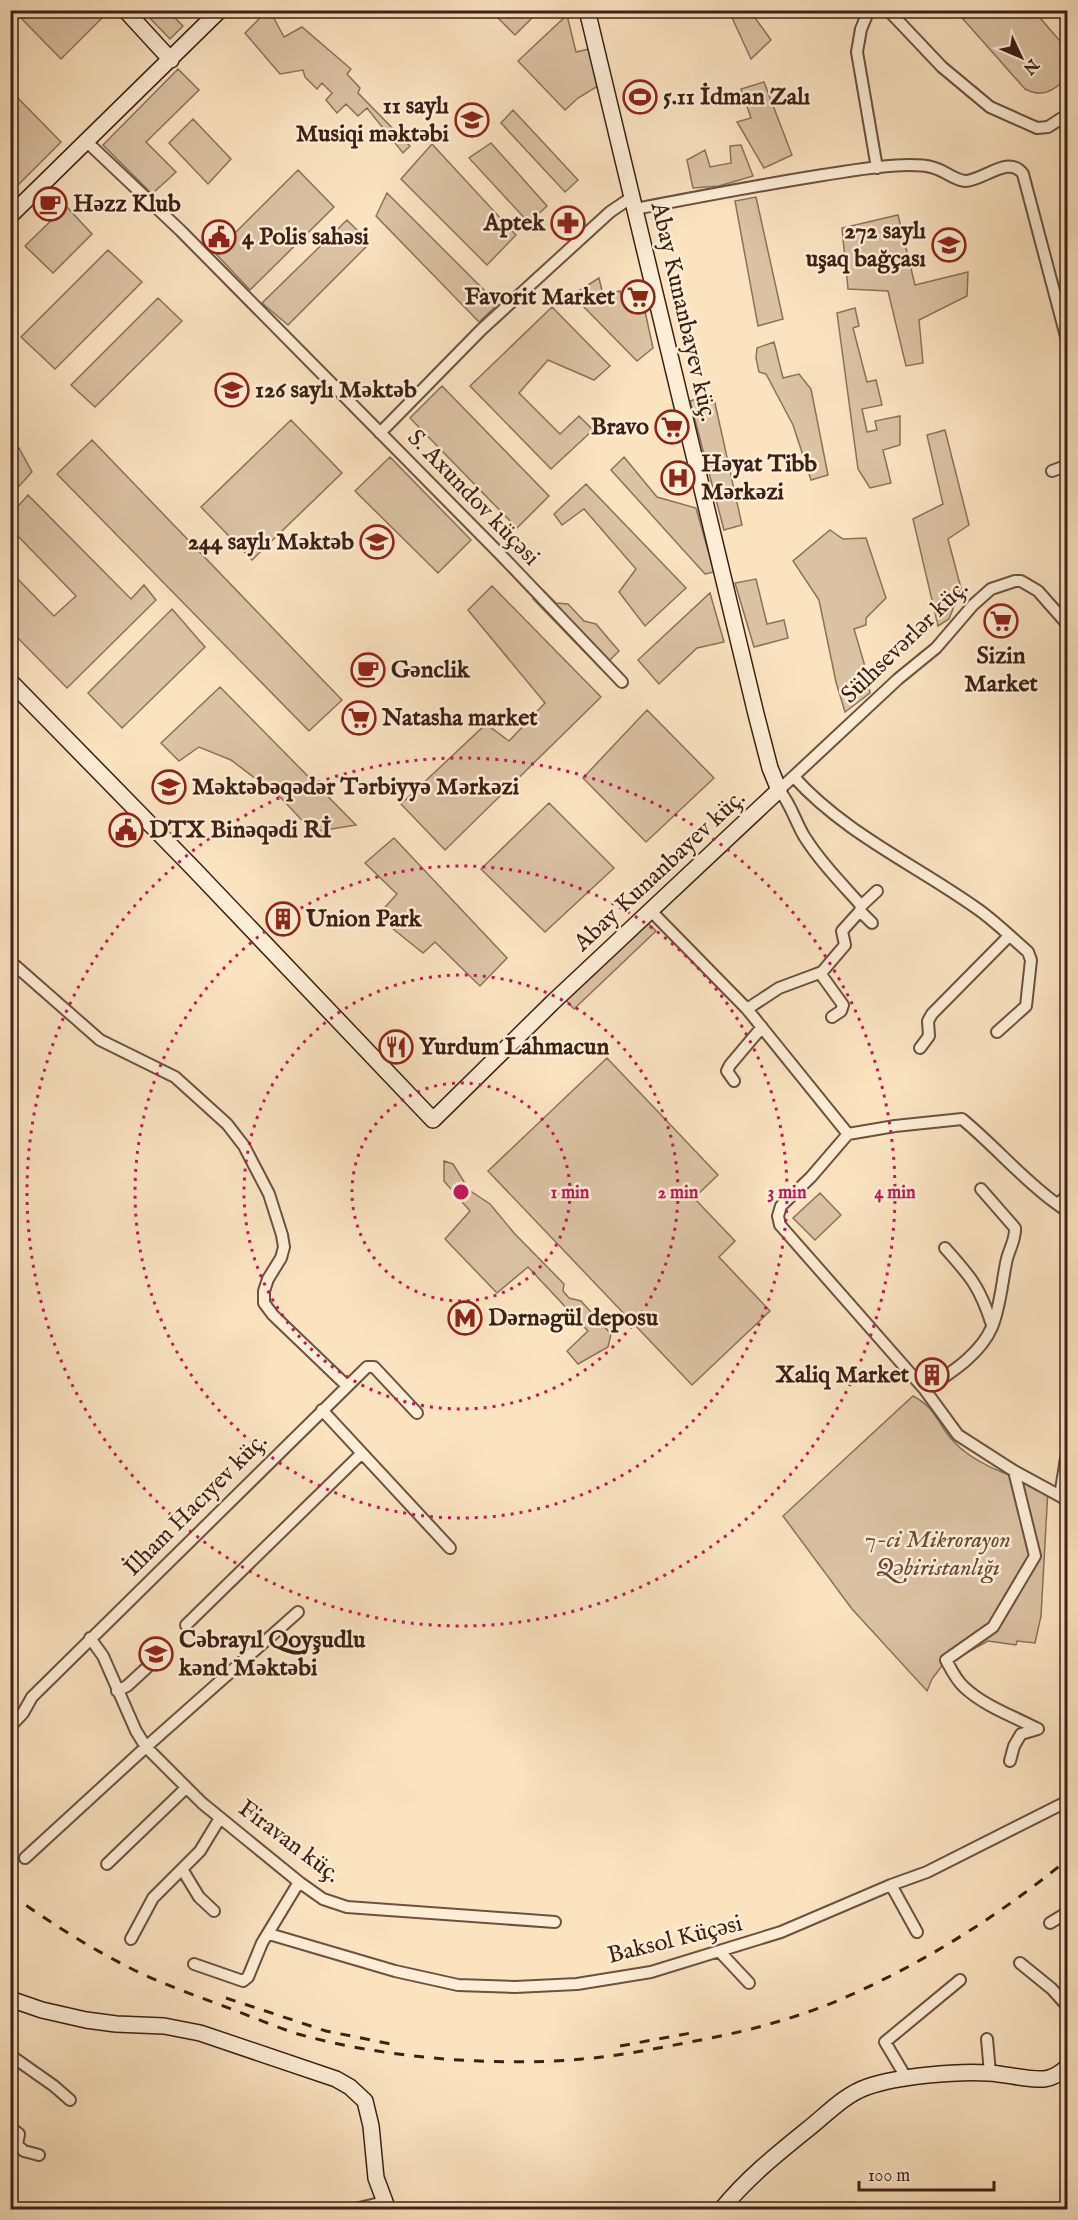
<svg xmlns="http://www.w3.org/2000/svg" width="1078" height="2220" font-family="'IM FELL English',serif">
<rect width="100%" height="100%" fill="#fbe3c0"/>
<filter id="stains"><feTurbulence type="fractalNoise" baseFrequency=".00333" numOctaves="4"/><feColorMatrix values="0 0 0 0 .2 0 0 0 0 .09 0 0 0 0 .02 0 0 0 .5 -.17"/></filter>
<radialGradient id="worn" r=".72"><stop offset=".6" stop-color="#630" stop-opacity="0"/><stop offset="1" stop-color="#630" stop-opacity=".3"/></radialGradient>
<path fill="#dbc2a3" stroke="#8c715c" stroke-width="1.5" d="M18,10H108L109,11L61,59L16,13Z
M268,10L270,11L284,37L302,27L351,69L347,74L360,88L358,93L410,146L403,153L367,108L358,116L346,104L337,113L326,100L332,93L322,83L317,89L305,77L303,70L280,74L245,33Z
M143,11H168L183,26L170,39Z
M491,11H539L515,35Z
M729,11H750L771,40L751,59Z
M956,11H1034L1067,49L1066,79C1053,91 1042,98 1025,89Z
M567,15L576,52L589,49L598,86L578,98L565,110L518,61Z
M178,69L199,90L146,142L176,172L152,194L103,145Z
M764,82L792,155L764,168L737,122L751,118L741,89Z
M11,91L61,142L11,192Z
M513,110L578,180L565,192L501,123Z
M193,119L231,159L208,184L169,143Z
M491,143L547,206L529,223L469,158Z
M432,144L516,235L487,265L401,179Z
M741,145L753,176L719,186L693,188L687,160L705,150L710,167L731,163L730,146Z
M298,170L334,207L250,290L215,253Z
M387,193L498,304L479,322L376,216Z
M756,197L783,319L758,326L735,201Z
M66,206L92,234L53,273L25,246Z
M898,215L915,285L968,272L967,296L919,320L923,363L906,366L888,291L848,289L842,228Z
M347,220L370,243L288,325L262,303Z
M108,250L142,282L55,369L21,337Z
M599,278L603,295L620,291L624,306L643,302L653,348L637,361L572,295Z
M158,298L182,321L95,407L71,385Z
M552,307L610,366L594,380L548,360L519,393L560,434L579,416L593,430L551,469L470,386Z
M855,308L859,326L853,328L867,382L876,380L882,405L862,409L867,432L877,430L875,421L900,416V445L883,450L891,483L870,488L858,469L837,313Z
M774,342L783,378L799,374L811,389L828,475L811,480L793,425L766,374L759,372L756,358L757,348Z
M442,386L549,496L517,528L410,418Z
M713,394L742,525L724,530L690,401Z
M291,420L342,473L252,560L201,507Z
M945,430L969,525L948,539L961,588L949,619L938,626L913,519L943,504L927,435Z
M92,440L342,700L309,731L57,474Z
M19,448L32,472L11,495V456Z
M390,457L471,540L438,573L355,491Z
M624,457L657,497L696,508L714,572L705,574L611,470Z
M586,484L686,588L645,626L619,592L636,569L584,509L562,525L554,514Z
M28,495L131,599L144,585L156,600L67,688L11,631V572L54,616L76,596L11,529V514Z
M830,530L843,539L866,538L886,598L866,618V625L854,629L864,663L870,693L845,712L836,682L819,600L793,561Z
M756,579L767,624L784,620L788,638L754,647L735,583Z
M492,586L601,697L445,850L401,804L486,724L509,741L545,703L468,610Z
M543,590L556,603L568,604L584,621L596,624L619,651L601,669L533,599Z
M710,593L724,642L697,648L659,684L638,660Z
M172,609L205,647L122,728L88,693Z
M220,687L356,825L313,832L281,798L231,760L199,747L179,761L161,743Z
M647,710L714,778L646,842L583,778Z
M549,803L614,868L545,932L481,869Z
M394,838L507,958L480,986L435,942L423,953L377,916L397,894L365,863Z
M644,919L656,931L574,1009L562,996Z
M607,1058L718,1175L694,1198L735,1241L719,1257L770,1311L692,1385L488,1171Z
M444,1161L453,1164L469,1190L490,1204L514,1233L564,1284L563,1291L569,1298L581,1301L611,1334L608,1347L578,1364L567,1351L588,1331L528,1267L497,1293L445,1239L470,1211L444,1181Z
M820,1193L841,1215L815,1240L793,1218Z
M913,1396C936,1408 937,1423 953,1441C977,1467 1016,1477 1048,1489L1041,1616L1035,1643L1017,1641L1016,1645L988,1641L941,1667L932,1679L927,1691L852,1609L783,1516Z"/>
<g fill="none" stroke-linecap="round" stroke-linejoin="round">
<defs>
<path id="street" d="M869,10L861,29L857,52L877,168
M888,10L942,67L990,107L1037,128L1048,127L1068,114
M87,142L181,231L501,555L622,682
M635,209C697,197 760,185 823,175C851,171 880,165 909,165C916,165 925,165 931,167C943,169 953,180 965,181C983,181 1009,154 1023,174L1068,344
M380,433L481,330L610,212L632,197
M1052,471L1068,465
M794,777C845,834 918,866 979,910C997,923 1012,938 1028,952L1031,960L1026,1006L997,1032
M861,906L877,891
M651,911L747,1009L848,1134L895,1126L962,1119C995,1146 1022,1179 1057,1204L1068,1196
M860,911L872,923
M10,961L100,1040L175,1077L227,1124L244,1146L269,1194L282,1235L284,1247L281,1258L268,1279L264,1291V1303L273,1315L347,1386
M820,973L843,1005L841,1011L832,1017
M747,1009L779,988L822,972L845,945L842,931L860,911L861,906L859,903C840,882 819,860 804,836C795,821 791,804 779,790L898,679L936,648L973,605L991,589L1015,581H1021L1038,591L1068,625
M920,1048L929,1036L928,1021L932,1014L1009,936
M734,1081L727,1071L730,1065L762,1027
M848,1134L811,1177L781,1206L778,1216L780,1225L925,1390L958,1435L1014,1471L1060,1496L1068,1502
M1057,1204L1068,1212
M945,1248C971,1277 980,1287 992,1325
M925,1390C950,1373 980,1355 992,1327C1000,1308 1002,1283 1006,1263C1008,1251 1016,1240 1015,1228L981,1189
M322,1410L450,1548
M1060,1496L1068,1446
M186,1625L361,1454
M90,1638L103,1656L136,1731L146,1747L202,1803L299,1882L323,1899L347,1907L555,1922
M117,1691L127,1686L153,1662
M10,1727L23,1713L32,1697L367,1367H374L417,1413
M1010,1761L1014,1746L1021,1734L1038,1729C1013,1716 984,1706 964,1687C956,1680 951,1669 946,1660L993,1627L1035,1556L1014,1471
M25,1858L146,1747L298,1612
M107,1864L186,1788
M182,1869L199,1897L214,1911
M891,1885L917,1932
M1050,1923L1068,1912
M269,1934L395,1971L458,1985L515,1987L577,1984L651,1972L781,1932L891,1885L927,1872L1068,1801
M131,1939L153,1898L200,1851L220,1818
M720,1952L749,1983
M1020,1963L1052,1989L1068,2007
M194,1964L243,1981L248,1977L262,1943L299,1882
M987,2039L990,2073
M10,2055L54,2086L70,2100
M907,2079L885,2042L960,1980
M10,2127L19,2134L17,2145L10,2150
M17,2145L24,2151L39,2155
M351,2210L384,2202"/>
<path id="secondary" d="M125,10L171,60
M10,216L220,10
M10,681L191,866L433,1120L552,1003L779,790L770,768L756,714L587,10
M10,1999L42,2010L86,2020L116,2024L164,2026L200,2033L336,2079L350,2087L365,2101L371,2126L376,2178L388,2210
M721,2210C747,2178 777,2154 808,2129C827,2114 844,2095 867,2087C898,2076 957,2071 989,2073C1007,2074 1026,2080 1044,2079C1053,2078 1061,2073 1068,2066"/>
</defs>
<use href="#street" stroke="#6c5140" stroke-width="14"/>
<use href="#secondary" stroke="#3d2015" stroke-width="18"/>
<use href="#street" stroke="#fcedd6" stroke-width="10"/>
<use href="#secondary" stroke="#fcedd6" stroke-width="15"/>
<path stroke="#3d2015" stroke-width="3" stroke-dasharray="10 10" stroke-linecap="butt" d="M10,1894C49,1922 90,1948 132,1969C164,1985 200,1997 234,2010C255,2018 276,2027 298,2034C382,2058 496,2067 582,2059C619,2056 654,2049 690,2042C740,2033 792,2020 839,2000C921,1965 999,1916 1068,1859
M226,1998L326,2031L396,2045
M620,2046L691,2033"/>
</g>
<g fill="none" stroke="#c2185b" stroke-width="3" stroke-dasharray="3 6">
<circle cx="461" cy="1192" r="109"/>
<circle cx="461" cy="1192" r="217"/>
<circle cx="461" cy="1192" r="326"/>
<circle cx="461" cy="1192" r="434"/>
</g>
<defs>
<symbol id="stadium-ring" viewBox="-11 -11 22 22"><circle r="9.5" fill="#fcedd6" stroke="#8f2418" stroke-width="1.5"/><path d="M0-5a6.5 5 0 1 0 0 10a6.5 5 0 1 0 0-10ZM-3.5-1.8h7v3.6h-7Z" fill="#8f2418"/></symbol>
<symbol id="school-ring" viewBox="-11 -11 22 22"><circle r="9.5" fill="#fcedd6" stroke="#8f2418" stroke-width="1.5"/><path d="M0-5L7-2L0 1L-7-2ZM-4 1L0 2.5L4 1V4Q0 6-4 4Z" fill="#8f2418"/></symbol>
<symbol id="cafe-ring" viewBox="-11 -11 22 22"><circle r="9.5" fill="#fcedd6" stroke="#8f2418" stroke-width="1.5"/><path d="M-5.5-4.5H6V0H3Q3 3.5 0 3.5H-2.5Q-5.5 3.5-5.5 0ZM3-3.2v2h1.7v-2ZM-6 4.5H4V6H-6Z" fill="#8f2418"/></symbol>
<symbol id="pharmacy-ring" viewBox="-11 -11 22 22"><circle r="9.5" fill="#fcedd6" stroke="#8f2418" stroke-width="1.5"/><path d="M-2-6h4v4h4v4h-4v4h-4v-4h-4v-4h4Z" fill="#8f2418"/></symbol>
<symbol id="civic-ring" viewBox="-11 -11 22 22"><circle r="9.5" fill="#fcedd6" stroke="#8f2418" stroke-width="1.5"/><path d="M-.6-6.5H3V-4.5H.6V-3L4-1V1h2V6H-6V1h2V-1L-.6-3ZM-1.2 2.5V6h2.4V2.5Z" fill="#8f2418"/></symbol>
<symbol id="supermarket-ring" viewBox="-11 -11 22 22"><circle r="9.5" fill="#fcedd6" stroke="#8f2418" stroke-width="1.5"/><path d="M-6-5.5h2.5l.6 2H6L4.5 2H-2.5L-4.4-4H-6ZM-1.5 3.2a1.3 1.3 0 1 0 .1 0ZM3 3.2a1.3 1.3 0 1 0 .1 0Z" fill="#8f2418"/></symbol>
<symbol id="hospital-ring" viewBox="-11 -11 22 22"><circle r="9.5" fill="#fcedd6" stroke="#8f2418" stroke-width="1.5"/><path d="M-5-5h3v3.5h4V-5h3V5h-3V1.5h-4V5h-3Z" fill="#8f2418"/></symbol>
<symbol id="building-ring" viewBox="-11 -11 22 22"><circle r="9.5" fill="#fcedd6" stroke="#8f2418" stroke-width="1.5"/><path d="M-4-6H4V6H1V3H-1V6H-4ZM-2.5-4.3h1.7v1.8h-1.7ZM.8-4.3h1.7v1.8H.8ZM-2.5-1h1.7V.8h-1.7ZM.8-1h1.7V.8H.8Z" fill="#8f2418"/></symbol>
<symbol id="restaurant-ring" viewBox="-11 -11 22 22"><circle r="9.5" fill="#fcedd6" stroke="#8f2418" stroke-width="1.5"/><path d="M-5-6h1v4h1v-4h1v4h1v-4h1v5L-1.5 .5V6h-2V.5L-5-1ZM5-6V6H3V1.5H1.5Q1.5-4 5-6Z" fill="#8f2418"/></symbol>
<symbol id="metro-ring" viewBox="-11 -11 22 22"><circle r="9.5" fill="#fcedd6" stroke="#8f2418" stroke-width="1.5"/><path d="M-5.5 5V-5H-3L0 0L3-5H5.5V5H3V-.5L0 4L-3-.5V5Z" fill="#8f2418"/></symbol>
</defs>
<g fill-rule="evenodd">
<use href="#stadium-ring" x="621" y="78" width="38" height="38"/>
<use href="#school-ring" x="453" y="101" width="38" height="38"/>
<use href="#cafe-ring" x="31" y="185" width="38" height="38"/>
<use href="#pharmacy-ring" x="549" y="204" width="38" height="38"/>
<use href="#civic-ring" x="200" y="218" width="38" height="38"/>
<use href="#school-ring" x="930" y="226" width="38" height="38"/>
<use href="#supermarket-ring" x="619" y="278" width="38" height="38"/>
<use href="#school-ring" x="213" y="371" width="38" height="38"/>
<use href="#supermarket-ring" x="653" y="408" width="38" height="38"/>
<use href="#hospital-ring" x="659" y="459" width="38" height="38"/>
<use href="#school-ring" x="358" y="523" width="38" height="38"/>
<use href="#supermarket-ring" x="982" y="602" width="38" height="38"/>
<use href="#cafe-ring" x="349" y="651" width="38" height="38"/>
<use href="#supermarket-ring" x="340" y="699" width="38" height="38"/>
<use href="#school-ring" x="150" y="768" width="38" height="38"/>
<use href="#civic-ring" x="107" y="811" width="38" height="38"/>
<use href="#building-ring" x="264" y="900" width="38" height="38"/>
<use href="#restaurant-ring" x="377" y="1028" width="38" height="38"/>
<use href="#metro-ring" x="446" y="1299" width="38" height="38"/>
<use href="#building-ring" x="913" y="1356" width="38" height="38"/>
<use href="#school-ring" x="137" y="1635" width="38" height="38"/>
</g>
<g text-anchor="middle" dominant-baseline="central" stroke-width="5" stroke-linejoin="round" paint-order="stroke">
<g font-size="24" font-weight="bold" fill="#3d2015" stroke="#fcedd6" text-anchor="start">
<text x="663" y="97">5.11 İdman Zalı</text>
<text x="449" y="106" text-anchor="end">11 saylı<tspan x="449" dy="28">Musiqi məktəbi</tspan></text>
<text x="73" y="204">Həzz Klub</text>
<text x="545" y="223" text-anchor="end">Aptek</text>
<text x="926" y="231" text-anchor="end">272 saylı<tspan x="926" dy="28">uşaq bağçası</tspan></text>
<text x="242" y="237">4 Polis sahəsi</text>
<text x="615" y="297" text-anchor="end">Favorit Market</text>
<text x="255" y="390">126 saylı Məktəb</text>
<text x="649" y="427" text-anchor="end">Bravo</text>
<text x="701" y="464">Həyat Tibb<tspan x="701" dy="28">Mərkəzi</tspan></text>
<text x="354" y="542" text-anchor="end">244 saylı Məktəb</text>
<text x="1001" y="656" text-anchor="middle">Sizin<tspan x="1001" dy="28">Market</tspan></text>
<text x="391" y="670">Gənclik</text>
<text x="382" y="718">Natasha market</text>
<text x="192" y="787">Məktəbəqədər Tərbiyyə Mərkəzi</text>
<text x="149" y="830">DTX Binəqədi Rİ</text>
<text x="306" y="919">Union Park</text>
<text x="419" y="1047">Yurdum Lahmacun</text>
<text x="488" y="1318">Dərnəgül deposu</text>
<text x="909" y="1375" text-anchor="end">Xaliq Market</text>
<text x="179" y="1640">Cəbrayıl Qoyşudlu<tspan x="179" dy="28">kənd Məktəbi</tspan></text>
</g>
<g font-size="24" fill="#3d2015" stroke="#fcedd6">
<text transform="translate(683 312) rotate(77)">Abay Kunanbayev küç.</text>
<text transform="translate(473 498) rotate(46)">S. Axundov küçəsi</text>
<text transform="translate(905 642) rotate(-44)">Sülhsevərlər küç.</text>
<text transform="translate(660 871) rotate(-43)">Abay Kunanbayev küç.</text>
<text transform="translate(196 1505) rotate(-45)">İlham Hacıyev küç.</text>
<text transform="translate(289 1842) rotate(37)">Firavan küç.</text>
<text transform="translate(675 1940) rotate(-14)">Baksol Küçəsi</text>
</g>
<g font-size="24" font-style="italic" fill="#644838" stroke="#fcedd6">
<text x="938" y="1540">7-ci Mikrorayon<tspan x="938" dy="28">Qəbiristanlığı</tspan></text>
</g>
</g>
<circle cx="461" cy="1192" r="9" fill="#c2185b" stroke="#fcedd6" stroke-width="3"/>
<g font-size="18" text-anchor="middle" font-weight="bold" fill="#c2185b" stroke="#fcedd6" stroke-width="5" stroke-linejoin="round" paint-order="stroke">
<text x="570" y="1198">1 min</text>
<text x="678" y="1198">2 min</text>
<text x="787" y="1198">3 min</text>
<text x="895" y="1198">4 min</text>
</g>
<rect width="1078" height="2220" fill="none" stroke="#fbe3c0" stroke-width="36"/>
<rect x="12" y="12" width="1054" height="2196" fill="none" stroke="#3d2015" stroke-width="3"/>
<rect x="18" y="18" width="1042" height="2184" fill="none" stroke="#3d2015" stroke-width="1.5"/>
<g transform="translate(1021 57) rotate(134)" stroke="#fcedd6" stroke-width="4.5" paint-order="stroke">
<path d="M0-4.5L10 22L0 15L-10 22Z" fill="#3d2015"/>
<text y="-9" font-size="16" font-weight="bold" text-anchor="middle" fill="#3d2015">N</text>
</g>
<path d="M859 2181v9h135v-9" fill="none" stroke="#3d2015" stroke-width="3"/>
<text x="868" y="2181" font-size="18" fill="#3d2015" stroke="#fcedd6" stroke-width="4.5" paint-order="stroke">100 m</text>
<rect width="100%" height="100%" filter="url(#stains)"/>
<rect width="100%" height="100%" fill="url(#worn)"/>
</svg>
